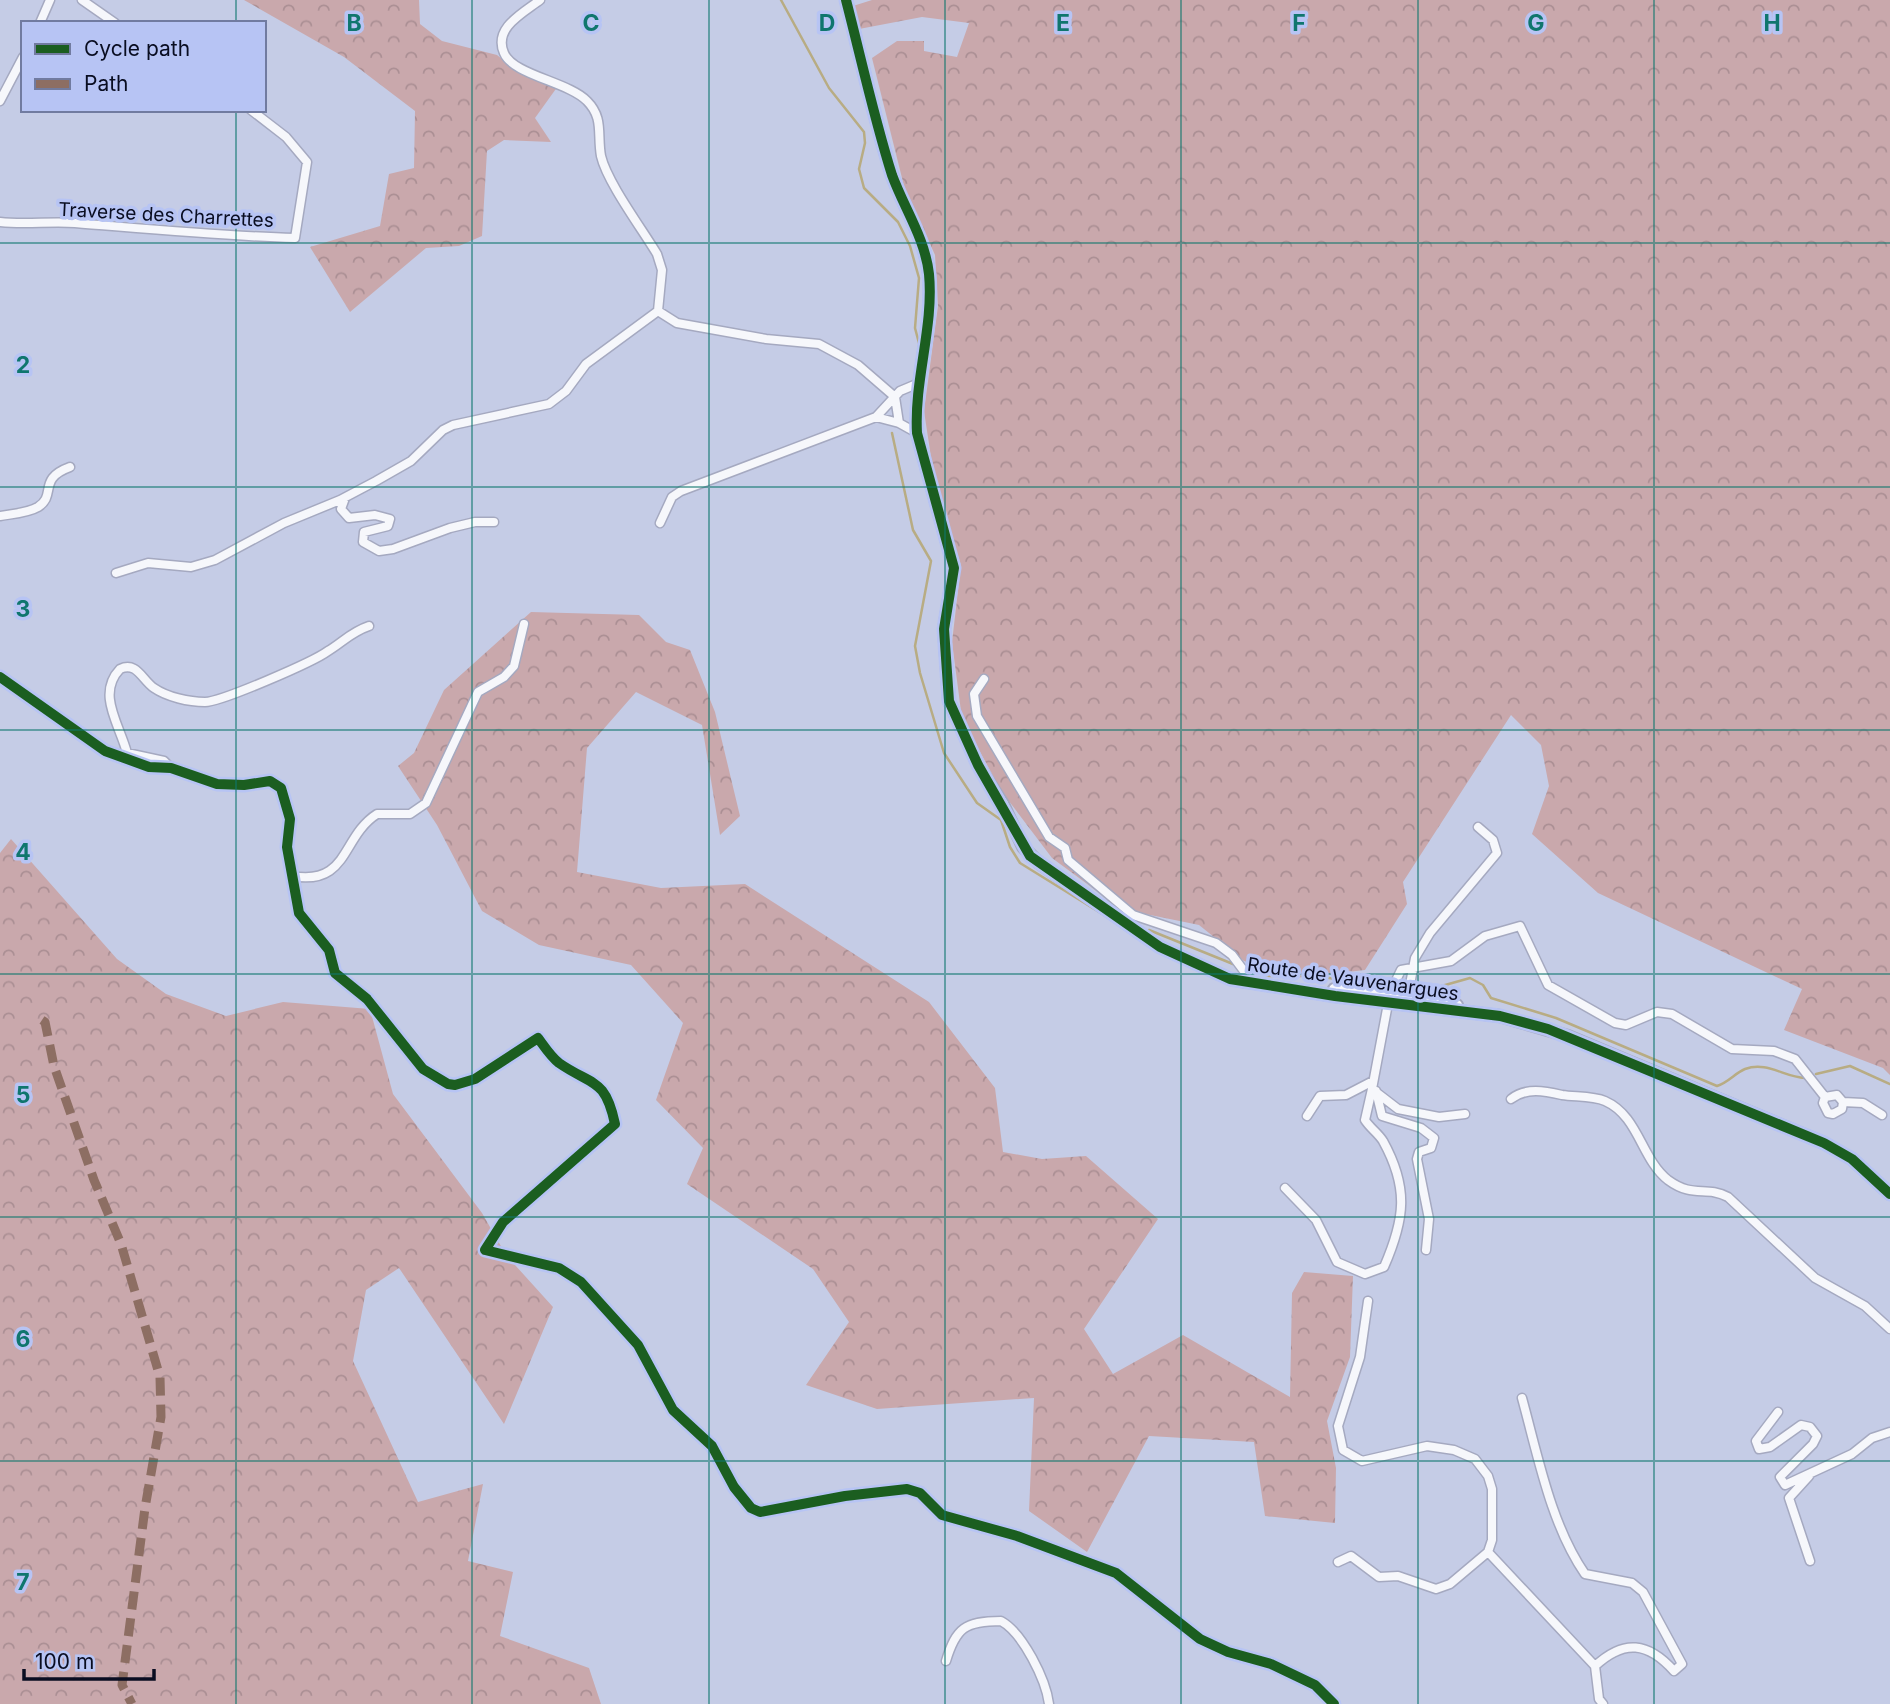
<svg xmlns="http://www.w3.org/2000/svg" width="1890" height="1704" font-family="Inter,sans-serif">
<defs>
<pattern id="forest-crowns" width="20" height="18" patternUnits="userSpaceOnUse" patternTransform="scale(1.75)"><rect width="20" height="18" fill="#c9a8ac"/><path d="M2 6a3 3 0 1 1 6 0M12 15a3 3 0 1 1 6 0" fill="none" stroke="#ab8f94"/></pattern>
</defs>
<rect width="100%" height="100%" fill="#c5cce6"/>
<path fill="url(#forest-crowns)" d="M244,0H419L420,24L442,41L497,55L509,65L558,86L535,118L551,142L504,140L487,151L482,236L459,246L426,248L350,312L310,247L380,226L389,174L414,168L415,111L344,57Z
M872,0H1890V1075L1883,1068L1784,1030L1802,989L1598,893L1532,834L1549,786L1541,745L1511,715L1403,882L1407,904L1365,970L1295,978L1244,961L1199,925L1121,909L1052,858L1002,792L962,719L952,642L961,565L936,490L924,411L938,306L935,255L904,186L872,58L897,41H924V51L957,57L969,23L922,17L859,29L853,6Z
M531,612L639,615L666,642L690,650L715,712L740,816L720,835L702,725L636,692L587,748L577,872L661,888L745,884L929,1002L995,1088L1003,1152L1042,1159L1086,1156L1158,1219L1084,1329L1113,1374L1183,1335L1290,1397L1292,1293L1304,1272L1353,1276L1350,1357L1327,1421L1336,1468L1335,1523L1265,1516L1254,1442L1149,1436L1087,1552L1029,1511L1034,1398L877,1409L806,1385L849,1322L813,1269L687,1184L703,1148L656,1100L683,1023L631,965L539,945L482,911L437,825L398,766L414,753L444,690Z
M11,839L117,959L166,994L226,1016L283,1002L370,1009L393,1094L482,1213L506,1255L553,1307L504,1424L399,1268L366,1290L353,1361L418,1502L483,1484L468,1561L513,1572L500,1636L589,1668L601,1704H0V853Z"/>
<g fill="none" stroke-linecap="round" stroke-linejoin="round">
<path stroke="#b8ac83" stroke-width="2.5" d="M781,0L829,88L864,132L865,143L859,169L864,188L898,222L910,246L919,278L915,328L920,347
M892,433L913,530L931,561L915,646L920,673L944,753L977,803L1001,820L1010,847L1020,863L1112,920
M1149,930L1233,964
M1250,969L1269,976L1310,975L1386,987
M1431,989L1470,978L1483,985L1491,998L1556,1018L1717,1086C1729,1082 1735,1073 1745,1069C1767,1061 1784,1077 1805,1078
M1816,1074L1850,1066L1890,1084"/>
<defs>
<path id="street" d="M82,0L115,23
M540,0C523,13 493,28 504,53C513,75 569,82 587,101C604,118 597,134 601,156C607,182 642,229 657,254L662,270L658,311
M40,23L50,0
M0,101L23,57
M0,222C25,225 50,221 75,223C149,229 221,236 295,238L307,162L286,137L251,110
M658,311L677,323L766,339L819,344L858,365L895,397L899,423
M876,417L899,423L917,433
M345,498L341,509L349,518L375,515L390,519L388,526L364,532L363,542L379,551L393,549L450,528L475,522H494
M0,516C11,514 28,513 38,507C57,495 37,479 70,467
M660,523L672,497L681,491L876,417L900,391L919,383
M116,573L148,563L191,567L215,560L284,523L340,500L376,481L411,461L443,430L453,425L549,404L566,391L586,364L658,311
M0,677L105,751L149,767L171,768L217,784L244,785L270,781L281,788L290,819L287,847L299,913L329,950L335,973L367,999L423,1069L448,1084L455,1085L475,1079L538,1038C544,1046 551,1057 559,1063C592,1086 605,1077 615,1124L503,1222L485,1250L559,1268L581,1282L638,1345L673,1410L712,1446L734,1487L751,1508L760,1512L845,1496L907,1489L920,1493L942,1515L1017,1536L1116,1573L1200,1639L1228,1652L1271,1664L1315,1685L1334,1704
M984,679L974,694L977,716L1049,837L1065,848L1068,860L1133,915L1216,943L1232,955L1244,971V983
M171,768L164,761L127,753C120,725 96,694 120,669C137,661 142,680 154,688C167,697 189,702 205,702C221,702 313,662 328,651C343,642 351,632 369,626
M292,876C349,886 341,837 377,814H410L426,803L478,692L504,677L514,666L524,624
M1405,997L1408,995L1415,958L1430,933L1497,853L1493,840L1478,827
M1376,1091L1382,1116L1421,1128L1434,1138L1431,1148L1419,1152L1417,1159L1429,1219L1426,1250
M1511,1099C1526,1087 1545,1091 1562,1095C1575,1097 1593,1096 1605,1101C1639,1116 1641,1159 1668,1180C1694,1199 1705,1185 1728,1197L1815,1278L1865,1306L1890,1329
M1843,1102L1863,1103L1882,1115
M1465,1114L1439,1117L1398,1109L1372,1089L1390,993L1401,970L1451,961L1485,936L1520,926L1548,985L1615,1023L1626,1025L1657,1012L1672,1014L1732,1049L1774,1051L1795,1059L1825,1097L1823,1103L1828,1113L1833,1114L1842,1109L1843,1102L1837,1095L1825,1097
M1307,1116L1320,1096L1346,1095L1373,1081
M1285,1188L1316,1220L1337,1262L1365,1274L1384,1267C1405,1219 1409,1188 1383,1141C1378,1133 1370,1128 1365,1120L1372,1089
M1522,1398C1538,1456 1551,1525 1585,1574L1632,1583L1643,1592L1682,1664L1674,1671C1648,1642 1624,1639 1595,1666L1599,1699L1603,1704
M1778,1412L1756,1441L1759,1449L1770,1447L1801,1425L1810,1427L1817,1436L1813,1444L1780,1477L1785,1485L1852,1454L1872,1438L1890,1432
M1809,1476L1789,1498L1810,1561
M1488,1552L1595,1666
M1338,1562L1351,1556L1379,1577L1398,1576L1436,1589L1450,1584L1488,1552L1492,1540V1489L1488,1476L1475,1459L1454,1450L1427,1446L1362,1461L1343,1450L1338,1426L1360,1357L1368,1301
M946,1661C956,1628 965,1621 1001,1621C1023,1633 1046,1680 1049,1704"/>
<path id="secondary" d="M846,0C861,58 874,118 892,175C904,208 925,238 929,274C934,327 914,379 917,433L954,568L944,629L949,701L978,765L1003,804L1023,847L1039,863L1160,947L1230,979L1335,996L1500,1016
M1334,989L1431,998L1457,1005
M1496,1015L1568,1036L1824,1143L1852,1159L1890,1194"/>
</defs>
<use href="#street" stroke="#a5a9c0" stroke-width="11"/>
<use href="#secondary" stroke="#a5a9c0" stroke-width="14"/>
<use href="#street" stroke="#f6f7fb" stroke-width="8"/>
<use href="#secondary" stroke="#f6f7fb" stroke-width="10"/>
<path stroke="#8d6e63" stroke-width="9" stroke-dasharray="18 9" stroke-linecap="butt" d="M42,1020L45,1022L54,1066L94,1180L121,1244L160,1377L161,1417L145,1508L122,1685L132,1704"/>
<defs>
<path id="cycleway" d="M846,0C861,58 874,118 892,175C904,208 925,238 929,274C934,327 914,379 917,433L954,568L944,629L949,701L978,765L1030,856L1160,947L1230,979L1335,996L1500,1016L1548,1029L1824,1143L1852,1159L1890,1194
M0,677L105,751L149,767L171,768L217,784L244,785L270,781L281,788L290,819L287,847L299,913L329,950L335,973L367,999L423,1069L448,1084L455,1085L475,1079L538,1038C544,1046 551,1057 559,1063C592,1086 605,1077 615,1124L503,1222L485,1250L559,1268L581,1282L638,1345L673,1410L712,1446L734,1487L751,1508L760,1512L845,1496L907,1489L920,1493L942,1515L1017,1536L1116,1573L1200,1639L1228,1652L1271,1664L1315,1685L1334,1704"/>
</defs>
<use href="#cycleway" stroke="#b7c4f4" stroke-width="15"/>
<use href="#cycleway" stroke="#1b5e20" stroke-width="10"/>
</g>
<path fill="none" stroke="#0f766e" stroke-width="2" stroke-opacity="0.55" d="M236,0V23M472,0V1704M709,0V1704M945,0V1704M1181,0V1704M1418,0V1704M1654,0V1704M236,110V1704M0,243H1890M0,487H1890M0,730H1890M0,974H1890M0,1217H1890M0,1461H1890"/>
<g text-anchor="middle" dominant-baseline="central" stroke-width="7" stroke-linejoin="round" paint-order="stroke">
<g font-size="19" fill="#090d21" stroke="#b7c4f4">
<text transform="translate(166 215) rotate(3)">Traverse des Charrettes</text>
<text transform="translate(1353 979) rotate(8)">Route de Vauvenargues</text>
</g>
</g>
<g font-size="23" text-anchor="middle" font-weight="bold" fill="#0f766e" stroke="#b7c4f4" stroke-width="7" stroke-linejoin="round" paint-order="stroke">
<text x="354" y="31">B</text>
<text x="591" y="31">C</text>
<text x="827" y="31">D</text>
<text x="1063" y="31">E</text>
<text x="1299" y="31">F</text>
<text x="1536" y="31">G</text>
<text x="1772" y="31">H</text>
<text x="23" y="373">2</text>
<text x="23" y="617">3</text>
<text x="23" y="860">4</text>
<text x="23" y="1103">5</text>
<text x="23" y="1347">6</text>
<text x="23" y="1590">7</text>
</g>
<rect x="21" y="21" width="245" height="91" fill="#b7c4f4" stroke="#717ba0" stroke-width="2"/>
<rect x="35" y="44" width="35" height="10" fill="#1b5e20" stroke="#717ba0" stroke-width="2"/>
<text x="84" y="56" font-size="21" fill="#090d21">Cycle path</text>
<rect x="35" y="79" width="35" height="10" fill="#8d6e63" stroke="#717ba0" stroke-width="2"/>
<text x="84" y="91" font-size="21" fill="#090d21">Path</text>
<path d="M24 1669v10h130v-10" fill="none" stroke="#090d21" stroke-width="3.5"/>
<text x="35" y="1669" font-size="21" fill="#090d21" stroke="#b7c4f4" stroke-width="5" paint-order="stroke">100 m</text>
</svg>
